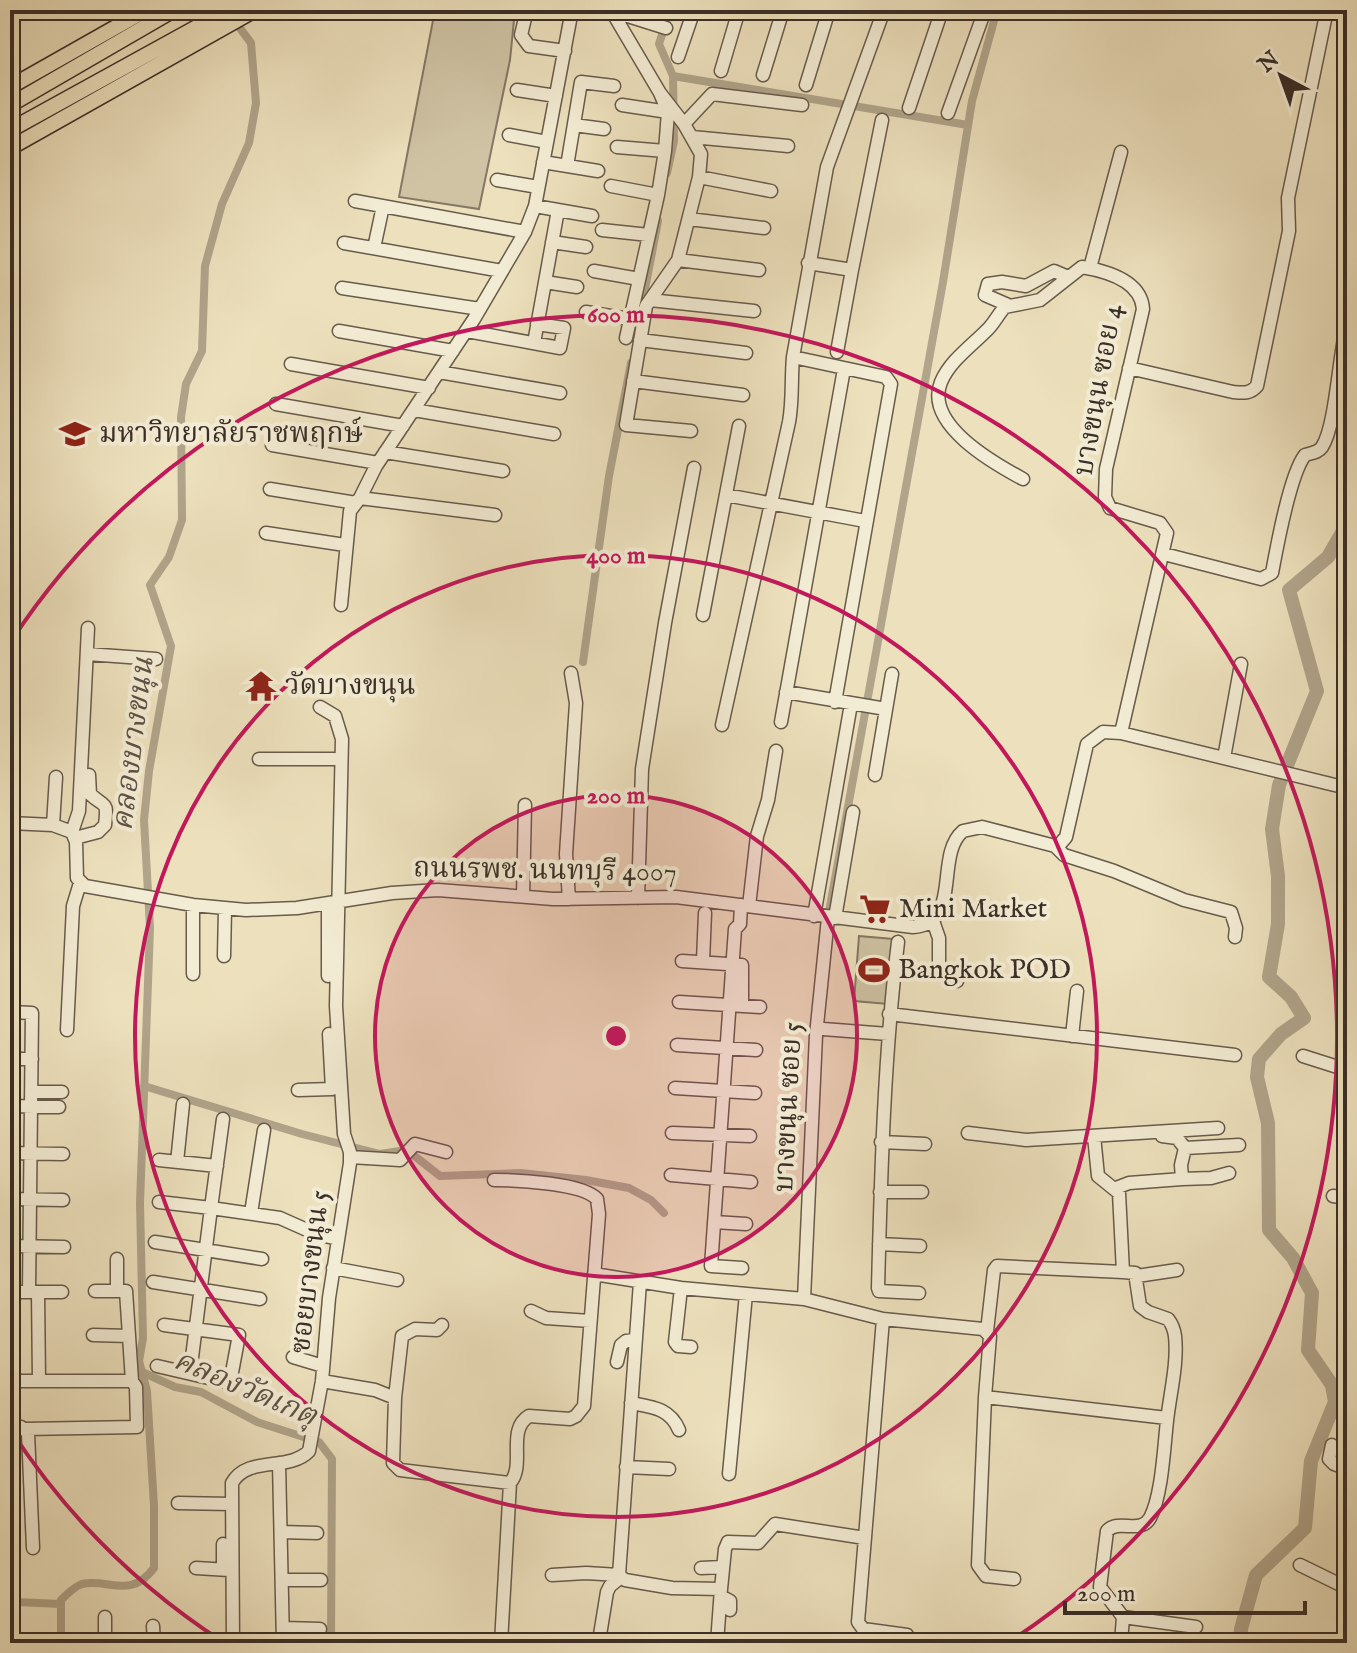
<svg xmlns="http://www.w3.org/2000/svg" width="1357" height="1653" font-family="'IM FELL English','Noto Serif Thai',serif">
<rect width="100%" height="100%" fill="#ede1bd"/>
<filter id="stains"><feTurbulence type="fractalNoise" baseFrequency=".0025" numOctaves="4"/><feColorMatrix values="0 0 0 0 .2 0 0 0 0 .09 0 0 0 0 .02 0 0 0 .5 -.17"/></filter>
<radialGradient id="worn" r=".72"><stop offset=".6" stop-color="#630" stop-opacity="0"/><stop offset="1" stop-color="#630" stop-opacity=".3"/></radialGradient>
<path fill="#cfc3a4" stroke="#847866" stroke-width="2" d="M435,10H515L510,60L479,209L399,197Z
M859,936L893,939L888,1004L854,1001Z"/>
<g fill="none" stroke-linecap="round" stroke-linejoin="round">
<path stroke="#b0a48a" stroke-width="8" d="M673,76L968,125
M667,173L674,141L673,76L659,44L670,10
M641,310L658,221
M583,662L609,476L631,363
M829,912L943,282L972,101L997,10
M144,1086L302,1134L380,1154L407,1150L440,1176L521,1173L586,1180L629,1188L651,1200L664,1213
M142,1372L175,1387L201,1392L257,1422L319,1442L332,1459L331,1643
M15,1557L16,1602L61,1604
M61,1643V1600C67,1594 75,1586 82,1584C109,1578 130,1600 154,1568V1506L147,1391L139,1361L143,1338L140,1203L150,928L144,820L149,771L171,646L150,585L169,557L182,520L181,417L186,384L202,351L205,266L222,204L249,143L256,103L251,43L234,20"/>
<path stroke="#b0a48a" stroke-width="14" d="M1240,1643L1241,1629L1256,1575L1305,1528L1311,1461L1335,1402L1332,1385L1308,1350L1312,1293L1293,1258L1269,1230L1268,1123L1257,1077L1259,1059L1281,1034L1304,1018L1291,997L1269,977L1278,924V876L1272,829L1279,785L1317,691L1289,590L1328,557L1347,524"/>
<defs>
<path id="minor" d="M527,10L521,35L529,46L565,51
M611,10L660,93L668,112L665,151L658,195L626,338
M612,11L666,28
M678,57L694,10
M721,71L739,10
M763,75L783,10
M806,85L829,10
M517,90L556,96
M660,93L684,124L701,154L699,177L678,260L646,306L626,425L691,431
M622,105L668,112
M909,108L942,10
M948,113L985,10
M684,124L712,94L802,105
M574,125L604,129
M509,135L547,142
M692,137L788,146
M617,147L665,151
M543,162L598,171
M567,166L581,82L614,86
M699,177L771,191
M497,180L538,187
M611,186L658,195
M355,201L525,232
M535,206L592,216
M689,219L764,228
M602,230L649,235
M552,242L586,247
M344,243L502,271
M374,248L383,206
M678,260L759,270
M808,263L852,270L837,352
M1090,268L1121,152
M852,270L882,120
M594,271L639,279
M545,282L577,287
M342,288L480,309
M650,300L754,311
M1008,305L985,295L988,284L1002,282L1026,286L1054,271L1068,277
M586,312L629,319
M339,331L453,351
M467,331L560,348L564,328L537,324
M640,340L746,353
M534,343L558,210
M793,357L886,377L891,384L835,702
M291,364L429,388
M1129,368L1233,392C1243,393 1250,394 1257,386L1289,231L1288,198L1327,10
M439,372L560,393
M633,381L743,395
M276,404L403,426
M414,410L554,434
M272,445L378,463
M385,452L503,471
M1023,479C993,463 924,424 941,382C950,361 970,347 986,331C994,324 998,314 1005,307L1040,300L1082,267C1106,271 1141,281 1143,309L1106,469L1105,497L1110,508L1160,523L1167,533L1121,733
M270,489L356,503
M726,495L865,521
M360,498L495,515
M266,533L345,545
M1164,554L1261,579L1272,573C1277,546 1290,474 1305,455C1311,453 1318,453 1322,447C1336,426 1339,353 1347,324
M341,605L350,511L360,498L376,466L474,319L525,232L535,206L572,10
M703,615L739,426
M87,654L156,659
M786,692L886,709
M781,722L844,369
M722,725L789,422C793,400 791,379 793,357L827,167L884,10
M1224,758L1241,664
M259,759H340
M875,775L892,674
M10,823L53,825L72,832L76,842L77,878L85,886L193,905L246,910L297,908L392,893L438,890L553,899L676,897L913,927C963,924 934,855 963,831L982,827L1055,846
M53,825L56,777
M72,832L79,811L88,628
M75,838L98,832L105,825C108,800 105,808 90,794L89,775
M1055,846L1060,844L1066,837L1087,744L1103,732L1121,733L1347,788
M1055,846L1064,855L1114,871L1184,900L1231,912L1236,928L1235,937
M523,896L525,805
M638,898L642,769L665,623L694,468
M569,899L566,854L576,703L571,673
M328,903V976
M741,905L740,924L735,929L711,1266L742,1268
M749,906L757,836L768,800L776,751
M814,916L851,704
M835,918L853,812
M933,921L939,938V970L947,978L957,981
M898,942C884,1057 881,1172 878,1288L879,1291L919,1293
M224,956L225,909
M682,961L742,965V1005
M703,961L705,913
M193,974V905
M679,1002L760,1007
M10,1012L32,1013L29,1292
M889,1014L1235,1055
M823,1029L888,1034
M67,1030L73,906L80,883
M1072,1036L1077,991
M677,1045L756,1050
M1303,1056L1347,1070
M10,1059H32
M675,1088L755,1093
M298,1090L332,1089L329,1034
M31,1092H62
M10,1106L59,1107
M672,1133L750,1136
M968,1133L1026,1140L1218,1128
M1094,1136L1098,1176L1119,1193L1123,1272L1135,1273L1140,1306L1148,1312L1168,1319C1172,1324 1174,1329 1175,1336C1178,1364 1170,1393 1167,1421C1164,1447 1162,1496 1150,1518C1140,1535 1119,1518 1107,1531L1100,1587L1123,1617L1121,1643
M881,1142L925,1144
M1185,1148L1239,1145
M10,1153L63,1154
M350,1157L400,1160L415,1144L446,1152
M159,1160L217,1166
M177,1162L183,1104
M671,1175L751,1182
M1182,1179L1211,1178L1229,1173
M494,1180C516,1180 583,1183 597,1199L599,1214L584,1406L576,1416L570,1419L529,1416C506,1430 526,1465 510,1483L501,1643
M1116,1188L1129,1183L1182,1179L1181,1165L1185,1148L1177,1138L1162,1136
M880,1192H922
M1333,1196L1347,1198
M10,1199L63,1200
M159,1202L211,1208L223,1119
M251,1213L264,1130
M714,1222L746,1224
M155,1242L262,1259
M879,1244L920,1246
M10,1246L64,1247
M333,1268L397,1280
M594,1274L681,1288L804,1299L883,1319L983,1329L990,1336L985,1397L1167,1418
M1137,1276L1177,1270
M153,1282L260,1299
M681,1288L675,1342L678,1346L691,1347
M117,1291V1259
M10,1292H62
M38,1292L39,1381
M804,1299L816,1035L828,918
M531,1311L546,1318L590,1321
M883,1319L858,1622L863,1629L907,1635L911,1643
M442,1325L437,1330L415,1329L402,1336L395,1398L393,1463L400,1470L510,1483
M987,1331L994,1270L997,1266L1123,1272
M93,1335L129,1336
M293,1357L323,1366
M617,1362L621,1345L626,1341L634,1340
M157,1366L230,1383L239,1335L164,1325
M190,1373L211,1208L280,1218L316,1234L338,1239
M10,1381H132
M322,1381L375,1390L395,1398
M985,1397L978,1565L986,1576L1014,1579
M631,1403C652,1407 670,1408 679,1430
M10,1426L21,1427L28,1433L33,1548
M25,1429L137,1427L136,1387L132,1381L126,1291H95
M1332,1445L1329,1459L1334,1464L1347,1469
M279,1463L283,1643
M626,1467L669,1469
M729,1474L746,1294
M178,1503L231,1504
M281,1532L317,1533
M1300,1565L1347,1588
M196,1568L229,1570
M701,1568L723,1567
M223,1569V1544
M552,1575L586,1573L619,1575L625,1580L672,1588L721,1589L725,1549L728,1542L758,1543L775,1524L865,1538
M619,1575L640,1282
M283,1580H321
M721,1596L730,1601V1610
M1123,1617L1196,1627
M153,1626L154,1643
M284,1628L320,1629
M105,1643V1617
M233,1643L232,1483C248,1455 289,1472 309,1451L322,1381L329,1298L350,1163V1152L344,1134L336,1006L342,739L335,716L320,707
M605,1643L599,1641L607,1592L610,1586L620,1578
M717,1643L721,1589"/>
<path id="major" d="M10,87L146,10
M10,105L174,10
M10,130L228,10
M10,148L255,10"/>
</defs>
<use href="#minor" stroke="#675b4c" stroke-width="15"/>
<use href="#major" stroke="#3a2e27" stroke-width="17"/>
<use href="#minor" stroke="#f3ecd4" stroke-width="12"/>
<use href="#major" stroke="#ede1bd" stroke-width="14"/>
</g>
<circle cx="616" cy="1036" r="241" fill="#c2185b" fill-opacity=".12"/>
<g fill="none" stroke="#c2185b" stroke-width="4">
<circle cx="616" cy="1036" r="241"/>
<circle cx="616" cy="1036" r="481"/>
<path d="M223 1642A722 722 0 0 1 10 1429M10 643A722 722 0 1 1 1009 1642"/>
</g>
<defs>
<symbol id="university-bare" viewBox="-9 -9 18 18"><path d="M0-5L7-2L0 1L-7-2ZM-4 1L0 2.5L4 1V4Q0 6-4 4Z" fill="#8f2418" stroke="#f3ecd4" stroke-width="2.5" paint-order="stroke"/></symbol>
<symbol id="temple-bare" viewBox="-9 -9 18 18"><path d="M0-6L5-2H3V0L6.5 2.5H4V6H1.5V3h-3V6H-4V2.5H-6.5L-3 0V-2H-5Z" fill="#8f2418" stroke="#f3ecd4" stroke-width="2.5" paint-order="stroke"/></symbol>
<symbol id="supermarket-bare" viewBox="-9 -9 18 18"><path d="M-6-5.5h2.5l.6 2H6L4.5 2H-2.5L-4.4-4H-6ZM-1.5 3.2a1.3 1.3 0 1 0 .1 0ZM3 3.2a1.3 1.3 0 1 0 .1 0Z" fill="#8f2418" stroke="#f3ecd4" stroke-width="2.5" paint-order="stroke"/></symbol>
<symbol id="stadium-bare" viewBox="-9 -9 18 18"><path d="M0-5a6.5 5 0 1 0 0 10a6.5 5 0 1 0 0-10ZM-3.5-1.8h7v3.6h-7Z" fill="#8f2418" stroke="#f3ecd4" stroke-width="2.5" paint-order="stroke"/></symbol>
</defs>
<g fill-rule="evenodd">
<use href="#university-bare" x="53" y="412" width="44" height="44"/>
<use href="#temple-bare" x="239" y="664" width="44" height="44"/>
<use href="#supermarket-bare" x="853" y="887" width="44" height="44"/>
<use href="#stadium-bare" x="852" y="948" width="44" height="44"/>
</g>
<g text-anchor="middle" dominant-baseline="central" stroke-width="8" stroke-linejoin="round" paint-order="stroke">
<g font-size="28" fill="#3a2e27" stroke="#f3ecd4">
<text transform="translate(1099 390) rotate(-80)">บางขนุน ซอย 4</text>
<text transform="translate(545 871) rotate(1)">ถนนรพช. นนทบุรี 4007</text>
<text transform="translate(789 1107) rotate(-87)">บางขนุน ซอย 5</text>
<text transform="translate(311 1272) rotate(-83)">ซอยบางขนุน 5</text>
</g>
<g font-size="28" fill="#3a2e27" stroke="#f3ecd4" text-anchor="start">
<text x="99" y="434">มหาวิทยาลัยราชพฤกษ์</text>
<text x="285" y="686">วัดบางขนุน</text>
<text x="899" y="909">Mini Market</text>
<text x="898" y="970">Bangkok POD</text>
</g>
<g font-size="30" font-style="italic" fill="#5d5145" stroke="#f3ecd4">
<text transform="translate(134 744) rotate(-83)">คลองบางขนุน</text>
<text transform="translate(245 1389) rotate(23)">คลองวัดเกตุ</text>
</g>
</g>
<circle cx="616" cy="1036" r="12" fill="#c2185b" stroke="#f3ecd4" stroke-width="4"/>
<g font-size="24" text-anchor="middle" font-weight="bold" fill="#c2185b" stroke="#f3ecd4" stroke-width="8" stroke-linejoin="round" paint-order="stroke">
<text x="616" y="322">600 m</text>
<text x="616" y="563">400 m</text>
<text x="616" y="803">200 m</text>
</g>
<rect width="1357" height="1653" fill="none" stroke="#ede1bd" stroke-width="40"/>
<rect x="12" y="12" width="1333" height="1629" fill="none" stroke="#3a2e27" stroke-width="4"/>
<rect x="20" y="20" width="1317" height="1613" fill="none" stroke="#3a2e27" stroke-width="2"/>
<g transform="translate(1281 76) rotate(319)" stroke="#f3ecd4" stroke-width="6" paint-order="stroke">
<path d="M0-6L14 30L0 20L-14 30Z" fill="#3a2e27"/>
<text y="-12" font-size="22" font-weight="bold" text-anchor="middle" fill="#3a2e27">N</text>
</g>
<path d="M1065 1601v12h240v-12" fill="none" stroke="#3a2e27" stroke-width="4"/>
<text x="1077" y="1601" font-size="24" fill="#3a2e27" stroke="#f3ecd4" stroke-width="6" paint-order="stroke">200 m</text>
<rect width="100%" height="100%" filter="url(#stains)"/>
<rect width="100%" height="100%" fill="url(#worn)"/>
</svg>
